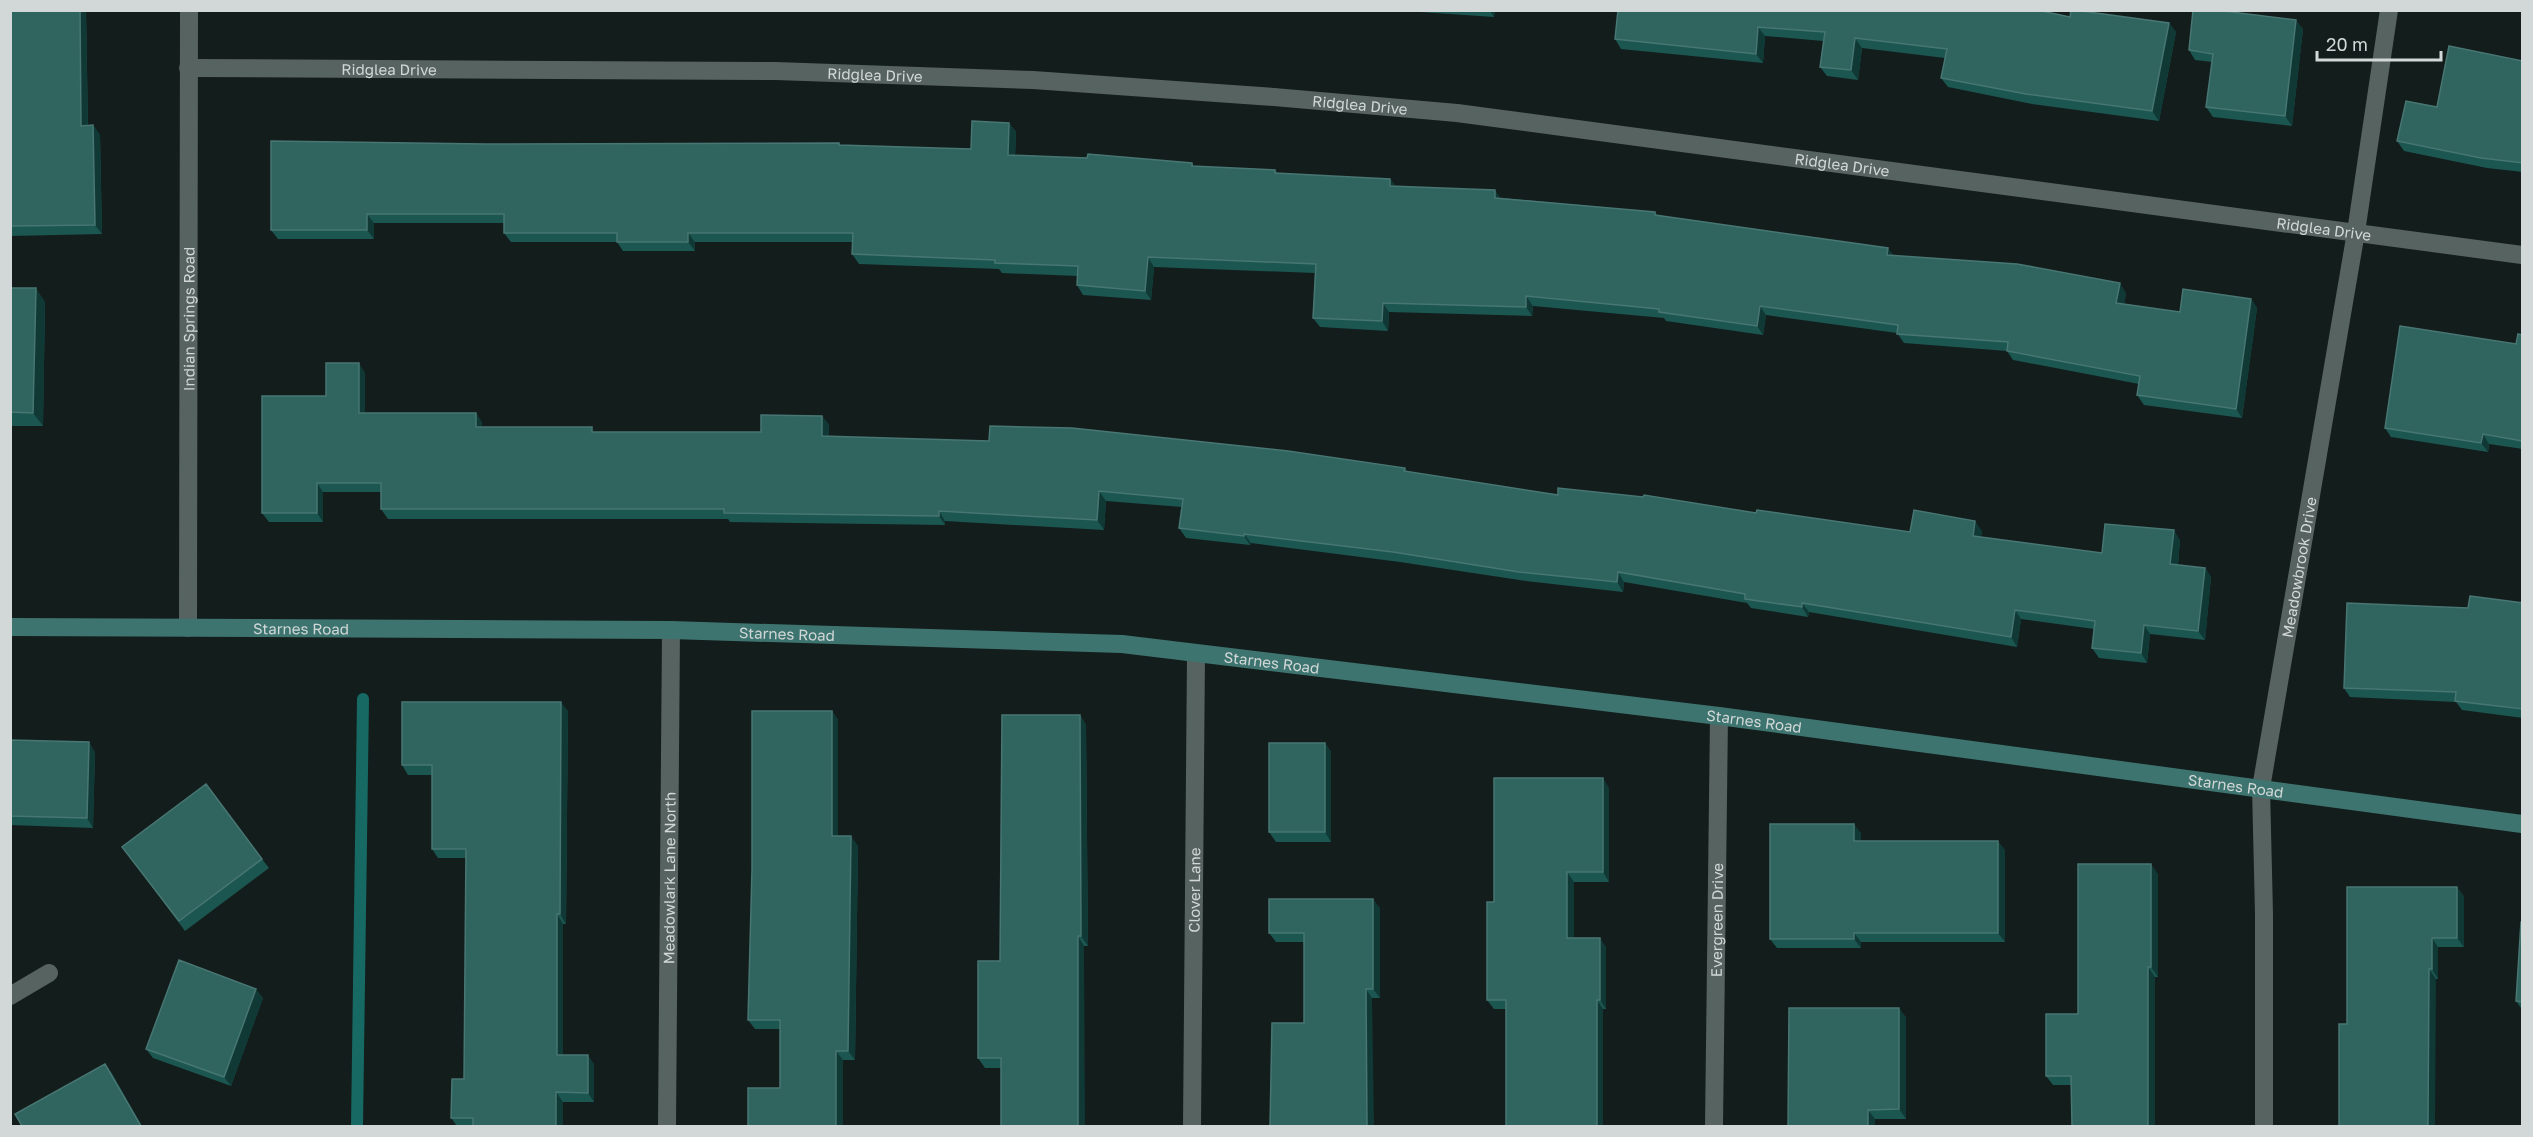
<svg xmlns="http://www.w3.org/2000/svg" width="2533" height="1137" font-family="'Golos Text',sans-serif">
<rect width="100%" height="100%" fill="#131d1c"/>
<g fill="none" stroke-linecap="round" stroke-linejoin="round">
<path stroke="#176a63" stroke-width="12" d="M357,1126L363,699"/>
<g stroke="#576361" stroke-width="18">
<path id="s1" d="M188,68L776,71L1033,80L1274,97L1457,113L2522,255"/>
<path d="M10,996L49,973"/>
<path id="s2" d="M667,1126L671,630"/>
<path id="s3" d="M1192,1126L1196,654"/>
<path id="s4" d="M1714,1126L1719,716"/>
</g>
<g stroke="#576361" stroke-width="18">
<path id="s5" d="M188,628L189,10"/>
<path id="s6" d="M2264,1126V914L2261,788L2356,232L2389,10"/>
</g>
<path stroke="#3e746f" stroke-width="18" id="s7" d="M10,627L671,630L1122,644L1719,716L2522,824"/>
</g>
<path fill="#1c5651" d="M10,10H86L88,125H93L100,135L102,234L10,236Z
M1391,10H1495L1494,17Z
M1618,10L2070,17L2169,23L2176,32L2159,121L2032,104L1948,87L1941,78L1945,58L1862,48L1858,80L1827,76L1820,67L1823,41L1765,36L1763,63L1621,49L1615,39Z
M2303,29L2292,126L2213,117L2206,107L2212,62L2195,60L2189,50Z
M2523,61V172L2487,168L2404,151L2397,141L2437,107Z
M1009,123L1016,132L1015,155L1192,163L1194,166L1275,170L1278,173L1390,179L1395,186L1501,198L1655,212L1657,215L1894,255L2126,293L2124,304L2180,312L2251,299L2257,308L2242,418L2144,405L2137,395L2139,384L2013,360L2007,351L1904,343L1897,333L1766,315L1763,335L1666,321L1664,318L1533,306L1532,316L1389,312L1388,331L1320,327L1313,318L1315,273L1154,267L1151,300L1083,295L1077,285L1078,276L1002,273L999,269L859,264L852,254V242H695V251H623L617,242H511L504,233V223H374V239H278L271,230L485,144L839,143L840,145L971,149Z
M10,288L45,302L43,426H10Z
M2523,335V449L2489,444L2488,452L2391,437L2385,428L2516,344Z
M365,373V413H476L482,423V427L595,432H761L822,416L829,425V436L1405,468L1407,472L1558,495L1756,513L1910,532L1982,531L1981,537L2102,553L2180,540L2178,565L2205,568L2211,577L2205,640L2150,634L2147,663L2099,658L2092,648L2094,629L2021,619L2017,647L1809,612L1808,617L1751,608L1747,603L1624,582L1623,592L1526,581L1400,562L1251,543L1250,545L1186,538L1179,528L1182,507L1106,501L1104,530L945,521V525L730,522L728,519H388L381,509V492H323V522H269L262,513L326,396Z
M2523,603V718L2462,710L2456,702L2350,697L2344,688L2468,608Z
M568,711L566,924H563V1055L594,1064V1102H563V1126H457L451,1118L464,1079L466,858H438L432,849V775H408L402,765Z
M832,711L838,720V836L858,846L855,1060H843V1126L780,1088V1029H755L748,1020Z
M1080,715L1086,725L1088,946H1084L1001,1068H985L978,1058L1000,961Z
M10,740L95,752L93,828L10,825Z
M1325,743L1331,752V842H1276L1269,832Z
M1609,788V882H1574V938L1606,947V1009H1603V1126L1506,1009H1494L1487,1000L1494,902Z
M1861,833V841L2005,850V942H1861V948H1777L1770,939Z
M129,856L262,859L269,868L185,931Z
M2158,874V977H2155V1126L2071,1085H2053L2046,1076L2078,1014Z
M2464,896V947H2438V979H2436L2347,1024Z
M1380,908V998H1372L1304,1023V942H1276L1269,933Z
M2523,922V1011L2516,1001Z
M263,998L231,1086L153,1058L146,1049Z
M1906,1017V1119H1875L1788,1126Z"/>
<path fill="#103936" d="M80,10H86L88,135L81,126Z
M1489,10H1495L1494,17Z
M2296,20L2303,29L2292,126L2285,116Z
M2169,23L2176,32L2159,121L2152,111Z
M1758,27L1765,36L1763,63L1756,54Z
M1855,38L1862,48L1858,80L1851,70Z
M1009,123L1016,132L1015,165L1008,155Z
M93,125L100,135L102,234L95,225Z
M1390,179L1397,188L1390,186Z
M1495,190L1501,199L1495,198Z
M367,214L374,223V239L367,230Z
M688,233L695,242V251L688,242Z
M1888,248L1895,257L1887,255Z
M1148,257L1154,267L1151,300L1145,291Z
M2120,283L2126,293L2123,313L2116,303Z
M36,288L45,302L43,426L33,413Z
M1526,296L1533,306L1532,316L1526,307Z
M2251,299L2257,308L2242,418L2236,409Z
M1383,303L1389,312L1388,331L1382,321Z
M1760,306L1766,315L1763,335L1757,326Z
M359,363L365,373V423L359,413Z
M476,413L482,423V436L476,427Z
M822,416L829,425V446L822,436Z
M2483,434L2489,444L2488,452L2481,443Z
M317,483L323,492V522L317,513Z
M1099,491L1106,501L1104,530L1097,520Z
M939,511L945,521V525L939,516Z
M1975,521L1982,531L1979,545L1973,536Z
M2174,530L2180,540L2177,574L2170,564Z
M1244,534L1251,543L1250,545L1244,536Z
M2205,568L2211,577L2205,640L2198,631Z
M1618,572L1624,582L1623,592L1617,582Z
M1802,603L1809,612L1808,617L1802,607Z
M2015,610L2021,619L2017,647L2011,637Z
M2144,625L2150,634L2147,663L2141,653Z
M561,702L568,711L566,924L560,914Z
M832,711L838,720V846L832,836Z
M1080,715L1086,725L1088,946L1081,936Z
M89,742L95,752L93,828L87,818Z
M1325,743L1331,752V842L1325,832Z
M1603,778L1609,788V882L1603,872Z
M1854,824L1861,833V850L1854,841Z
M851,836L858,846L855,1060L848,1051Z
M1998,841L2005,850V942L1998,933Z
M2151,864L2158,874V977L2151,967Z
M1567,872L1574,882V947L1567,938Z
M2457,887L2464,896V947L2457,938Z
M1373,899L1380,908V998L1373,989Z
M557,914L563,924V1064L557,1055Z
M1854,933L1861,942V948L1854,939Z
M1078,936L1084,946L1085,1126H1078Z
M1600,938L1606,947V1009L1600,1000Z
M2432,938L2438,947V979L2432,969Z
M2148,967L2155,977V1126H2148Z
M2429,969L2436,979L2435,1126H2428Z
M256,989L263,998L231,1086L224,1077Z
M1366,989L1372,998L1374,1126H1367Z
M1597,1000L1603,1009V1126H1597Z
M1899,1008L1906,1017V1119L1899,1109Z
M836,1051L843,1060V1126H836Z
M588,1055L594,1064V1102L588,1093Z
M105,1064L112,1073L142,1126H141Z
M556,1092L563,1102V1126H556Z
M1868,1110L1875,1119V1126H1868Z"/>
<path fill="#2f645f" stroke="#487672" stroke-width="1.5" d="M10,10H80L81,126L93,125L95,225L10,226Z
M1618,10H2037L2070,17L2071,10H2074L2169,23L2152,111L2026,94L1941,78L1947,49L1855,38L1851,70L1820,67L1825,32L1758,27L1756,54L1615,39Z
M2193,10H2215L2296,20L2285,116L2206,107L2213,54L2189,50Z
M2449,46L2523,61V163L2481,158L2397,141L2406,101L2437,107Z
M972,121L1009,123L1008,155L1087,158L1088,154L1192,163V166L1275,170V173L1390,179V186L1495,190V198L1655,212V215L1888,248L1887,255L2017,264L2120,283L2116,303L2180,312L2183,289L2251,299L2236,409L2137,395L2140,376L2007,351L2008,342L1897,334L1898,325L1760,306L1757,326L1659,312V309L1526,296V307L1383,303L1382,321L1313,318L1316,264L1148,257L1145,291L1077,285L1078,266L995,263V260L852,254L853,233H688V242H617V233H504V214H367V230H271V141L485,144L839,143V145L971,149Z
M10,288H36L33,413L10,412Z
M2400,326L2516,344L2518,334L2523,335V441L2483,434L2481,443L2385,428Z
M326,363H359V413H476V427H592V432H761V415L822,416V436L989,441L990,426L1072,428L1288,451L1405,468L1404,471L1558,495V488L1643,497L1644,495L1756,513L1757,510L1910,532L1914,510L1975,521L1973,536L2102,553L2105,524L2174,530L2170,564L2205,568L2198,631L2144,625L2141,653L2092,648L2095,621L2015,610L2011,637L1802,603V607L1745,599V594L1618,572L1617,582L1519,572L1393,552L1244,534V536L1179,528L1183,499L1099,491L1097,520L939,511V516L724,513V509H381V483H317V513H262V396H326Z
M2470,596L2523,603V709L2455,701L2456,692L2344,688L2347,603L2468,608Z
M402,702H561L560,914H557V1055H588V1093L556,1092V1126H473V1118H451L452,1079H464L466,849H432V765H402Z
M752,711H832V836H851L848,1051H836V1126H748V1088H780V1020H748L752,869Z
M1002,715H1080L1081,936H1078V1126H1001V1058H978V961H1000Z
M10,740L89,742L87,818L10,816Z
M1269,743H1325V832H1269Z
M1494,778H1603V872H1567V938H1600V1000H1597V1126H1506V1000H1487V902H1494Z
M206,784L262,859L179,921L122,847Z
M1770,824H1854V841H1998V933H1854V939H1770Z
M2078,864H2151V967H2148V1126H2072L2071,1076H2046V1014H2078Z
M2347,887H2457V938H2432V969H2429L2428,1126H2339V1024H2347Z
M1269,899H1373V989H1366L1367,1126H1270L1272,1023H1304V933H1269Z
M2521,922H2523V1002L2516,1001Z
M179,960L256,989L224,1077L146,1049Z
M1789,1008H1899V1109L1868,1110V1126H1788Z
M105,1064L141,1126H22L15,1114Z"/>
<g text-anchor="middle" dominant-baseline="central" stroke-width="4.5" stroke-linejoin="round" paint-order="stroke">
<g font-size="15" fill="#d1d8d7" stroke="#131d1c">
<text stroke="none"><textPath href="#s1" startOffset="201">Ridglea Drive</textPath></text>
<text stroke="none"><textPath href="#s1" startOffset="687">Ridglea Drive</textPath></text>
<text stroke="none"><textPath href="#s1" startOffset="1173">Ridglea Drive</textPath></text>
<text stroke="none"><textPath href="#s1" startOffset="1659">Ridglea Drive</textPath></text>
<text stroke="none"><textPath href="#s1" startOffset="2145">Ridglea Drive</textPath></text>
<text stroke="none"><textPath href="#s5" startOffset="309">Indian Springs Road</textPath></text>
<text stroke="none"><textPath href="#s6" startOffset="562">Meadowbrook Drive</textPath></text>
<text stroke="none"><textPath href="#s7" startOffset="291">Starnes Road</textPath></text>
<text stroke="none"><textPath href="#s7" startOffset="777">Starnes Road</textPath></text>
<text stroke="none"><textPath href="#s7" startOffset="1263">Starnes Road</textPath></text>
<text stroke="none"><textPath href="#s7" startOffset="1749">Starnes Road</textPath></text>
<text stroke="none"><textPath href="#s7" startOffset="2235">Starnes Road</textPath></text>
<text stroke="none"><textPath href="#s2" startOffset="248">Meadowlark Lane North</textPath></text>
<text stroke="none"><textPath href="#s3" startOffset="236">Clover Lane</textPath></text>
<text stroke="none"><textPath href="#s4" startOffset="206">Evergreen Drive</textPath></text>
</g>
</g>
<rect width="2533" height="1137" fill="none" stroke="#d1d8d7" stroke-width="24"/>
<path d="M2317 51v9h124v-9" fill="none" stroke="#d1d8d7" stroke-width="3"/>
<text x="2326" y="51" font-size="18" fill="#d1d8d7" stroke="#131d1c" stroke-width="4.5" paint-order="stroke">20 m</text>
</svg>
